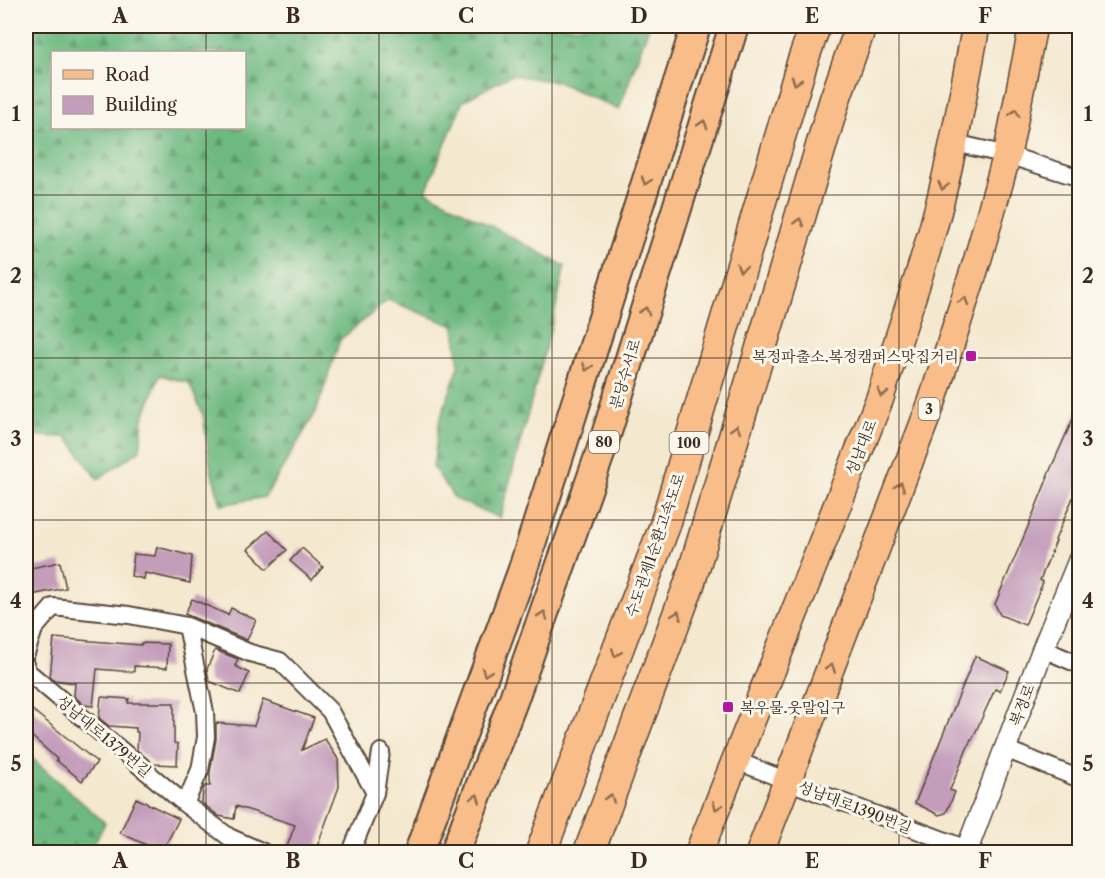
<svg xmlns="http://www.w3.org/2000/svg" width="1105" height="878" font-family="'Libre Caslon Text','Noto Serif KR',serif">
<defs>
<pattern id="forest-firs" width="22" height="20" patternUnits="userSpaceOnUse" patternTransform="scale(1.5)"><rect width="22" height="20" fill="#6eb981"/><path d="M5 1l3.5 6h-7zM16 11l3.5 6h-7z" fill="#5c9769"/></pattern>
</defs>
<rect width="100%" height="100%" fill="#fbf7ec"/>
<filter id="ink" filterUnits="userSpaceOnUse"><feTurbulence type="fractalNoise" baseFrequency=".0167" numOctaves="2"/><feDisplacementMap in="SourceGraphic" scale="12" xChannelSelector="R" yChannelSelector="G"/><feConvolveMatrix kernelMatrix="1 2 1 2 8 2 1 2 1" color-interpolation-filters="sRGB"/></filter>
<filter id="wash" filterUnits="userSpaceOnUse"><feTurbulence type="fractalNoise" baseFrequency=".008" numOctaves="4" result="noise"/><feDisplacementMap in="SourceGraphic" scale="24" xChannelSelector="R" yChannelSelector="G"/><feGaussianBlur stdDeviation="1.35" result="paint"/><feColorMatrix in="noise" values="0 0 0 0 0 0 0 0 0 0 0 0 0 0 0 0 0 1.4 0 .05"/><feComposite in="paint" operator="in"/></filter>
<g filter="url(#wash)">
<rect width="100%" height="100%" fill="#f4e8cf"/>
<path fill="url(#forest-firs)" stroke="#547250" stroke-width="1.5" fill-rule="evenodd" d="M26,26H649L619,110L558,82L511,75L463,101L426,191L565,266L553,320L500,518L455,499L433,467L439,422L459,366L454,326L388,300L340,340L316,412L265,497L221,505L211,470L203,415L189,383L160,375L143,419L140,450L98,479L67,437L29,436L26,443ZM52,52H244V128H52Z
M26,753L105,823L90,852H26Z"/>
<g id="blocks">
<path fill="#c49dbb" d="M1080,403V481L1055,540L1056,541L1040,580L1043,582L1025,625L1000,615L995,604L1027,529L1048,477H1047Z
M268,531L287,550L267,569L248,549Z
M157,547L192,556L190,583L145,573L144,579L131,576L134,554L155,556Z
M302,548L323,567L312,580L290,561Z
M60,562L66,588L26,596V569Z
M192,599L228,615L231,608L256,620L247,640L185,614Z
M54,638L141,645V643L168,644L167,668L134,666V672L97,669L93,706L84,705L74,696L75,683L54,680L50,677Z
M215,650L238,659L235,666L249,673L240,694L209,681L207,669Z
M975,656L1009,671L1000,691L995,689L972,740L971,739L950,790L955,792L946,813L939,815L915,803Z
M101,697L129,699L128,703H174V743L178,744L177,765L154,764L137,750L138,732H136V728L109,726L99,718Z
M263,700L314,718L302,750L325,739L338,759L339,787L315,852H285L295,825L236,806L234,819L219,816L202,803L203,790L205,786H210V772L216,739V723L254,726Z
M26,705L97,762L82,781L56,760L57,759L26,731Z
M136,798L179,819L162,852L120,833Z"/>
</g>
</g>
<g filter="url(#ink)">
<use href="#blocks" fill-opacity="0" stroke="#574639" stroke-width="1.5"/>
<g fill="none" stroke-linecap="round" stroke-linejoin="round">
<defs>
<path id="minor" d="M955,143L1007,155L1080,178
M1043,649L1080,665
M26,653L34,629L53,607L129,615L187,626
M26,666L27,671L185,804
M1005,749L1080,779
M735,760L787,781L975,852
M263,852L229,837L185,804L200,770L206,737L205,712L187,626L250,653L280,661L330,711L375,793
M351,852L375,793L381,752"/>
<path id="tertiary" d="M966,852L1043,649L1080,558"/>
<path id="primary" d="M699,852L880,398C895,348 912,299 927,249C949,176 962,101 976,26
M760,852L932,402L978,258L1007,155L1033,26"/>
<path id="trunk" d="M419,852L522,572L696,26
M455,852L513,701L601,451L734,26"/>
<path id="motorway" d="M541,852L665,525L802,63L815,26
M589,852L689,585L775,302L835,99L861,26"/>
</defs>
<use href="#minor" stroke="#574639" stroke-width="20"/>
<use href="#tertiary" stroke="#574639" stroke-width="24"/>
<use href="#primary" stroke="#574639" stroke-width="30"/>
<use href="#trunk" stroke="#574639" stroke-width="32"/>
<use href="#motorway" stroke="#574639" stroke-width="33"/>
<use href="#minor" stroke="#fff" stroke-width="16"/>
<use href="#tertiary" stroke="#fff" stroke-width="21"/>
<use href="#primary" stroke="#f8bd89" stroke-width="27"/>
<use href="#trunk" stroke="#f8bd89" stroke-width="28"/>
<use href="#motorway" stroke="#f8bd89" stroke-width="30"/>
</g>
<defs><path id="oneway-chevron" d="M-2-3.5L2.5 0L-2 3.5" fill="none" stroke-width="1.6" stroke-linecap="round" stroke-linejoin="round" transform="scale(1.5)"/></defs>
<g stroke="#906c4e">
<use href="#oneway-chevron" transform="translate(796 81) rotate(107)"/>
<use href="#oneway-chevron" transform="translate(1015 113) rotate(-79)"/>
<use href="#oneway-chevron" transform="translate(703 124) rotate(-73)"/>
<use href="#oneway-chevron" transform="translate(646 181) rotate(108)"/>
<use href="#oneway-chevron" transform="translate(943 186) rotate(104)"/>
<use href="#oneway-chevron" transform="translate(799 222) rotate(-74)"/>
<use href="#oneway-chevron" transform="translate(741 268) rotate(107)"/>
<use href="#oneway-chevron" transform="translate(964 301) rotate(-72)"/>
<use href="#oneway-chevron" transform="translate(645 311) rotate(-73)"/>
<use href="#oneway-chevron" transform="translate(587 367) rotate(108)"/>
<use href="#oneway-chevron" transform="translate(882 393) rotate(107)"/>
<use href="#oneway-chevron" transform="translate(736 429) rotate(-73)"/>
<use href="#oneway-chevron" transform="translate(900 486) rotate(-69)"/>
<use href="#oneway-chevron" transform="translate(543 615) rotate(-71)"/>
<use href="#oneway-chevron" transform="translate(677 615) rotate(-70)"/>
<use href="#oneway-chevron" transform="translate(616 653) rotate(111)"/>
<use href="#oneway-chevron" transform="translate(831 668) rotate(-69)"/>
<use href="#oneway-chevron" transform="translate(486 672) rotate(110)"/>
<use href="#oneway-chevron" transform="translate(476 798) rotate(-69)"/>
<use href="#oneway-chevron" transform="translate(610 798) rotate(-70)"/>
<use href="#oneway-chevron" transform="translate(717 806) rotate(111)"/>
</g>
</g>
<path fill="none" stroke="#3b2a1e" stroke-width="1.5" stroke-opacity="0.55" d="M206,26V52M379,26V852M552,26V852M726,26V852M899,26V852M206,128V852M26,195H1080M26,358H1080M26,520H1080M26,683H1080"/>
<g fill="#b5179e" stroke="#fbf7ec" stroke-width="2">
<rect x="965" y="350" width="12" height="12" rx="3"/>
<rect x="722" y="701" width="12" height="12" rx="3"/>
</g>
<g text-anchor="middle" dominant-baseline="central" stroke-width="6" stroke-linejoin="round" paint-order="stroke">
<g fill="#fbf7ec" stroke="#75685c" stroke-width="1.5">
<rect x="918.5" y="398" width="21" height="22" rx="4.5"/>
<rect x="589" y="431" width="30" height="22" rx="4.5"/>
<rect x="669.5" y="432" width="39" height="22" rx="4.5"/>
</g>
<g font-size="14" font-weight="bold" fill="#3b2a1e">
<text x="929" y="409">3</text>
<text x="604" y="442">80</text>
<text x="689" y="443">100</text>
</g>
<g font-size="15" fill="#3b2a1e" stroke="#fbf7ec" text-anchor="end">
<text x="959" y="356">복정파출소.복정캠퍼스맛집거리</text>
<text x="740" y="707" text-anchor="start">복우물.웃말입구</text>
</g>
<g font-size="15" fill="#3b2a1e" stroke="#fbf7ec">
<text transform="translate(625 374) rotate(-73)">분당수서로</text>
<text transform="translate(861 447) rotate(-68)">성남대로</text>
<text transform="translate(655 545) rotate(-71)">수도권제1순환고속도로</text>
<text transform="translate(1022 705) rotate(-69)">복정로</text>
<text transform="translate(104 736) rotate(40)">성남대로1379번길</text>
<text transform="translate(855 807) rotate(21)">성남대로1390번길</text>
</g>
</g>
<rect width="1105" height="878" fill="none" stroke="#fbf7ec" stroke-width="66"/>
<rect x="51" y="51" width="195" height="78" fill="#fbf7ec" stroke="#aea59a" stroke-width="1.5"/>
<rect x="63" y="70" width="30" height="9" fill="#f8bd89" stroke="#aea59a" stroke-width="1.5"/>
<text x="105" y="81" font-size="18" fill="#3b2a1e">Road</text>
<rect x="63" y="96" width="30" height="18" fill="#c49dbb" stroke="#aea59a" stroke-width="1.5"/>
<text x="105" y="111" font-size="18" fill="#3b2a1e">Building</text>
<rect x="33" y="33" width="1039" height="812" fill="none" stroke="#3b2a1e" stroke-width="2"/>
<g font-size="20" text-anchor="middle" font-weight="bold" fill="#3b2a1e">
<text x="120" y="23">A</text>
<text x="293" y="23">B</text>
<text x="466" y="23">C</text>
<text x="639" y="23">D</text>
<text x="812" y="23">E</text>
<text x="985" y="23">F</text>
<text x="16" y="121">1</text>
<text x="1088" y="121">1</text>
<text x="16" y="283">2</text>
<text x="1088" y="283">2</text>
<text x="16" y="446">3</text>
<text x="1088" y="446">3</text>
<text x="16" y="608">4</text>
<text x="1088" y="608">4</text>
<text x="16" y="771">5</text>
<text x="1088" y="771">5</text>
<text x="120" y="868">A</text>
<text x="293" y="868">B</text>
<text x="466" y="868">C</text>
<text x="639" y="868">D</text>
<text x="812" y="868">E</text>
<text x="985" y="868">F</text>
</g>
</svg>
